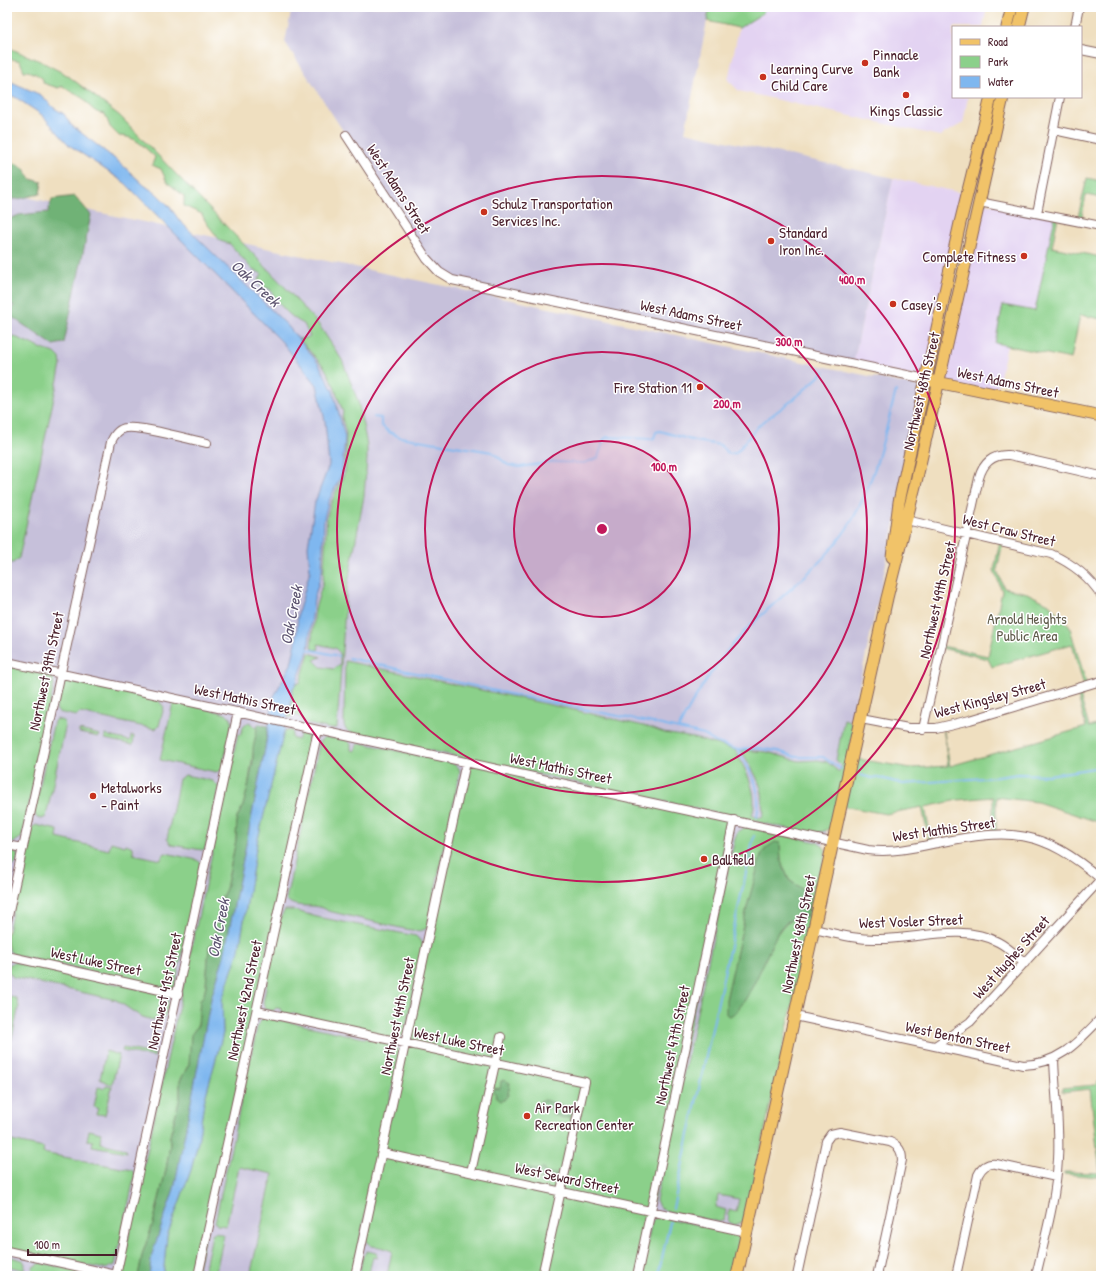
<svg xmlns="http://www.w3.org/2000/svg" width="1108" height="1283" font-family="'Patrick Hand',sans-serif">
<rect width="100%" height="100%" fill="#fff"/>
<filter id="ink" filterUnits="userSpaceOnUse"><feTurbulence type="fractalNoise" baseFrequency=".025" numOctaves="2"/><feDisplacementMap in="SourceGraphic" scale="8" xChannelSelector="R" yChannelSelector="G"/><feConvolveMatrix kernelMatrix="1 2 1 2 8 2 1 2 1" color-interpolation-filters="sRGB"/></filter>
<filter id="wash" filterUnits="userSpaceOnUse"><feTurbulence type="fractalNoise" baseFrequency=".012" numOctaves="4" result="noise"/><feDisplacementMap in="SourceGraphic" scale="16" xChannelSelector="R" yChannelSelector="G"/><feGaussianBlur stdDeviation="0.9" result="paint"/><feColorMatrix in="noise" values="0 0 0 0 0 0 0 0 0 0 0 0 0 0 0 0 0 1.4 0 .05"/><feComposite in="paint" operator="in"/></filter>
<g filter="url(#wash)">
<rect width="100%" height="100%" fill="#efdfc0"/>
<path fill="#e3d3f2" d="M765,7H987L983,27H953V97H968L963,123L940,136L739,91L728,80L739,28L763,13Z
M893,178L966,194L926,379L853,364Z
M979,202L1055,216L1035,311L1003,305L995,343L1007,346L996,394L938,382Z"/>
<path fill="#c6c0da" d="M292,7H705L709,11L685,132L893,178L853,364L459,282L427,259L285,42Z
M7,193L925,388L728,1276L363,1240L397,1248L391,1276H7Z"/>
<path fill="#8bd08a" stroke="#6a785a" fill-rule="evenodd" d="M705,7H765L763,13L739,28L707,21L709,11Z
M7,47L40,61L67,75L120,116L284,286L319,325L342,360L358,401L367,445V459L364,496L346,593L337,728L331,729L304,723L299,716L293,714L291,717H287L292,690L296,684L300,683L309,653L321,657L314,660L321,667L334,669L340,664V653L335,648L318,644L319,649L314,650L311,647L315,609L323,582L327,516L330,505L345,472L346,433L342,418L343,412L334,386L325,368L299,339L310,337L304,324C289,317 277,303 270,289L261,286L257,282L262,274L251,268L230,244L220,241C214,231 206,225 202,214L184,206V196L167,182L161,169L152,165L155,157C144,147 136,136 119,136L110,127L105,114C89,113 90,101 79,96C72,92 70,92 63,86L58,88L43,83V79C36,74 32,71 24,71L20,61L7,58Z
M1087,178L1101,181V198L1086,195L1081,222L1077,221Z
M1055,216L1058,217L1052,247L1101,257V319L1080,315L1071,359L995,343L1003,305L1035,311Z
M7,336H13L45,350L55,353L60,358L61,365L19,558L13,563H7Z
M1000,541L1003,542L997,570L1004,588L1027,593L1049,604L1069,625L1087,685L1084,686L1072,644L992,667L988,659L941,648L942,646L988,656L1002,591L994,570Z
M345,661L570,709L648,727L664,733L694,738L735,750C746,771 759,792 752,816L762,818L764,812C761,805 763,800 762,793C759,778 749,764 741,750L767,752L799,761L818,760L827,762L839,772L842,766L836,760L844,719C850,721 853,722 854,728L833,825C822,839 796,830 781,827L354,734C348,732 345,730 344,724Z
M7,666L51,675L53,677L54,685L22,837L13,843L7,841Z
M71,680L76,683L157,699L164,707L159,726L155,729L80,713L76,716L58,712L56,709C58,699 58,682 71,680Z
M1078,688L1089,727L1101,724V823L1037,802L996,797V834L993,833V797L958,800L925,807L932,844L930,845L922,807L886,814L842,806L852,758L911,768L948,766L943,726L950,766L1086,727L1076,689Z
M173,703C181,703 221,711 228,715C231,717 232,720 232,723L222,770L216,772L160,760Z
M56,719L64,721L65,728L46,817L42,819L37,818L34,813L54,721Z
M249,722L257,728L248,787L243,806L237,818L236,840L226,889L222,897L214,940L209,947L206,985L204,995L200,1000L198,1025L194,1031L189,1064L180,1081V1098L170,1136V1144L166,1170L153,1224L143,1252L138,1276H120L238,734L241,735L243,727Z
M79,730L100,735L99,737L79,733Z
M284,730L293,731L292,738L298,740L301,733L307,734L309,739L308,748L311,749L196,1276H163L167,1236L191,1170L198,1142L204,1102L223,1033L222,1000L239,950L257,843Z
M105,735L130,741L131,736H134L133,745L105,739Z
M324,737L347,740L351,744V750L355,751L357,745L362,743L452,763L459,768L460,772L427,928C420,933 413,930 405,929L328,911C316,901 295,911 286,899L320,741Z
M466,762L734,820L637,1276H387L392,1251L380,1247L371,1246L367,1241L363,1240Z
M185,775L213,781L219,787L205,849L202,850L172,845L167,839L179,779Z
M36,825L58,830L57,838L109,850L111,842L125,846L126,844L133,847V854L161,860L163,854L166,853L197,860L201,863L175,986L170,989L14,955C7,950 7,945 7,936L31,828Z
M746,827L817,842L824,847L826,851L745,1221L734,1225L728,1222L729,1210L736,1212L739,1199L718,1195L716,1207L726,1210L724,1220L719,1222L667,1211L659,1207L656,1200L735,838L738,831ZM780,843L781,861L789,880L812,896L807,916L790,920L784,925L726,1000L748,904L761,856Z
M7,847L15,851L18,856L16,863L11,866H7Z
M7,870L11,871L13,874L7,907Z
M285,910H293L317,917L416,936L423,944L405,1035L393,1039L299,1016L293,1012L291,1014H284L281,1009L276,1008L273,1011L265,1009L263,1003L280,918Z
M14,962L163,994L169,1001L167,1002L169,1004L165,1016L162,1018L152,1020L140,1016L116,1000L13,977L8,971L10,964Z
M7,995L16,998L19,1006L7,1061Z
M263,1018C271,1017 277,1022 285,1021L391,1044L395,1046L400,1053L352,1276H250L273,1174L239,1167L226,1226L217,1225L215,1222L258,1024Z
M123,1048L154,1054L155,1056L154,1057L122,1051Z
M106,1051L119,1055L112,1085L100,1079Z
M1101,1079V1177L1064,1174V1172L1100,1173L1090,1089L1062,1092V1088L1095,1085Z
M105,1086L112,1087L105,1115L96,1114L98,1108L94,1107L98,1087L104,1088Z
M89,1130L101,1133L100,1143L126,1149L127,1152L92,1146L93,1141L87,1140Z
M7,1140L44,1148L43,1153L132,1170L135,1174L115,1265L105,1269L7,1249Z
M657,1216L735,1233L741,1242L734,1276H640L652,1221Z
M216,1232L224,1235L215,1276H203L212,1235Z
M367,1251L376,1253L378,1258L373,1257L368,1276H359L363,1256Z
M7,1256L23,1260L25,1264L24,1270L7,1266Z
M40,1263H42L101,1276H36V1272H32L33,1267Z"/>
<path fill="#70b276" stroke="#5d6850" d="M7,162C23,164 23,167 31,179L42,182L40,194L18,199H7Z
M75,196L91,215L64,343L53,345L9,315L14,305H7V220L19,215L48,212L52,199Z
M258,724L268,726L265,749L224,956L211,999L174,1189L152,1254L149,1276H138L143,1252L153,1224L166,1170L170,1144V1136L180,1098V1081L189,1064L191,1035L198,1025L200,1000L204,995L206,985L209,947L214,940L222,897L226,889L236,840L237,818L243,806L248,787L253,761V749Z
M775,842L780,843L781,861L789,880L812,896C810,902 810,909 807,914C804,922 797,918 791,920C784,922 779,930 776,936C766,955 748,1007 730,1016L726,1014V1000L748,903L761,856L766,848Z
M504,1080L510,1083L508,1095L504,1100L500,1101L495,1097L496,1095L493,1091L495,1088L500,1089L501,1081Z
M544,1100L573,1108V1113L570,1117L563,1118L553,1114L554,1109L539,1106L540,1101Z
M520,1166L533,1170L543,1169L546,1174H557V1180L554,1181L532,1179L517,1170Z"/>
<path fill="#7fb7ef" stroke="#646b8d" d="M7,80L41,95L54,108L64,114L71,125L119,162L144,185L157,194L170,207L179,220L287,325L319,364L333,391L345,437L342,474L328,503L324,519L322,571L314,599L308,651L297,682L292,690L291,703L257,843L239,950L222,1000L223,1033L204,1102L198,1142L191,1170L167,1236L163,1276H149L152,1254L174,1189L211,999L224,956L265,749L273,698L291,664L296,642L298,613L310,571L308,546L315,502L329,465L325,421L317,385L282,342L125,183L69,145L42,115L15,97L7,95Z"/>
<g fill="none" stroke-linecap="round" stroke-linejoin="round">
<path stroke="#7fb7ef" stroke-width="2" d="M374,417L381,418V425L389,432L400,437L492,452L508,465L520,467L552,462L584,463L598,458L604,439L608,437L651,439L654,438L656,432L660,431L695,441L720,445L729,454L736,453L760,424L794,399L824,372
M307,649L339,656
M349,658L514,695L653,723L704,735L715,742L738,750L756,748L778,751L796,757H823L841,769
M678,729C696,694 716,661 744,632C776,599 816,572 843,534C873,492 883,440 896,391
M738,750C752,774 762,787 757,817
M860,775L872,778L877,777L903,784L998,777L1018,774L1049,775L1101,767
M673,1208L754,836
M658,1276L670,1222"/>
</g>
</g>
<g filter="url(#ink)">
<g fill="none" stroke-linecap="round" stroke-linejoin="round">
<defs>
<path id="minor" d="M1075,27L1079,7
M1081,50L1101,54
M1054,130L1101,140
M346,135L427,259L439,272L452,280L926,379
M979,202L1101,226
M1037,213L1060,97
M902,519L1051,554C1071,563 1089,576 1101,595
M7,662L868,850C892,853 914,848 937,843C1011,828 1042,829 1101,879
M861,719L908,728H936L970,720L1101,681
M923,729L979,478C983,463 993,454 1009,455L1101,476
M7,845L23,848
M7,921L111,442C114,435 118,429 126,428C140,425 191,440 207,443
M814,929C836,934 858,940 880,939C918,939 963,923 998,942C1008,947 1016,955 1025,963
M7,956L178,994
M257,1011L585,1082L542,1276
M795,1016L1023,1065C1059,1064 1078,1042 1101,1018
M935,1046L970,1022L1101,879
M382,1153L747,1232
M471,1172L501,1037
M7,1251L116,1275
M116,1276L238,712
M198,1276L318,730
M355,1276L466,762
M637,1276L734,820
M797,1276L826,1141L831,1134L840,1132L890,1142C899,1146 902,1151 902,1160L877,1276
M956,1276L978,1175C982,1167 987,1163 996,1164L1056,1177
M1036,1276C1045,1237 1056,1199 1058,1159C1060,1126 1055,1092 1054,1059"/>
<path id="major" d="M1007,27L1012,7
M1019,27L1024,7
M932,381L1101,416
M892,557L899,502L960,223L991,97
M737,1276L887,598L916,482L1003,97"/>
</defs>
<use href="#minor" stroke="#84625f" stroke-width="10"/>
<use href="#major" stroke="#84625f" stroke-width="13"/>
<use href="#minor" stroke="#fff" stroke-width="8"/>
<use href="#major" stroke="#f1c369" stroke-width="11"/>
</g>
</g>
<circle cx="602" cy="529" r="88" fill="#c2185b" fill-opacity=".12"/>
<g fill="none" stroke="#c2185b" stroke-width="2">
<circle cx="602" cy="529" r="88"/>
<circle cx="602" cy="529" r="177"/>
<circle cx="602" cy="529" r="265"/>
<circle cx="602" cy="529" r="353"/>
</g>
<g fill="#c8321e" stroke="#fff" stroke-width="1.5">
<circle cx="865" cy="63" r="4"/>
<circle cx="763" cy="77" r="4"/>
<circle cx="906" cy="95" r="4"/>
<circle cx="484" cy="212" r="4"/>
<circle cx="771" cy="241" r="4"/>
<circle cx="1024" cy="256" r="4"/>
<circle cx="893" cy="304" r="4"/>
<circle cx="700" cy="387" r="4"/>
<circle cx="93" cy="796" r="4"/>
<circle cx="704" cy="859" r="4"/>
<circle cx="527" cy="1116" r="4"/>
</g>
<g text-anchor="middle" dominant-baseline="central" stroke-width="3" stroke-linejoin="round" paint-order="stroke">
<g font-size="15" fill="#4a1f2b" stroke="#fff" text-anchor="start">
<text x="873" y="54">Pinnacle<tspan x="873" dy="17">Bank</tspan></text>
<text x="771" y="68">Learning Curve<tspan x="771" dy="17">Child Care</tspan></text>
<text x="906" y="110" text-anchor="middle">Kings Classic</text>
<text x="492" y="203">Schulz Transportation<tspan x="492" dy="17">Services Inc.</tspan></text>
<text x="779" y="232">Standard<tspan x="779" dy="17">Iron Inc.</tspan></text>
<text x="1016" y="256" text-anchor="end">Complete Fitness</text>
<text x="901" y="304">Casey's</text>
<text x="692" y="387" text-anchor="end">Fire Station 11</text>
<text x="101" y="787">Metalworks<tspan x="101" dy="17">- Paint</tspan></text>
<text x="712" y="859">Ballfield</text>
<text x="535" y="1107">Air Park<tspan x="535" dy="17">Recreation Center</tspan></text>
</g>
<g font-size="15" fill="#4a1f2b" stroke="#fff">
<text transform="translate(399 189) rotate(57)">West Adams Street</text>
<text transform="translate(691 315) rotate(12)">West Adams Street</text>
<text transform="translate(1008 382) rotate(12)">West Adams Street</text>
<text transform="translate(921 391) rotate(-77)">Northwest 48th Street</text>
<text transform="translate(1009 530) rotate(14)">West Craw Street</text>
<text transform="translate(937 600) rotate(-77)">Northwest 49th Street</text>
<text transform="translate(46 671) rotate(-78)">Northwest 39th Street</text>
<text transform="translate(990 698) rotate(-15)">West Kingsley Street</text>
<text transform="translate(245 699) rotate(12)">West Mathis Street</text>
<text transform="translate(561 768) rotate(12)">West Mathis Street</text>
<text transform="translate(944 829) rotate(-8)">West Mathis Street</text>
<text transform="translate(911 921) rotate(-2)">West Vosler Street</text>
<text transform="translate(798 934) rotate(-78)">Northwest 48th Street</text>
<text transform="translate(1011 957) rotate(-48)">West Hughes Street</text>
<text transform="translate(96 961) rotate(12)">West Luke Street</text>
<text transform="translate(164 991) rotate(-78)">Northwest 41st Street</text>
<text transform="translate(244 1000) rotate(-78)">Northwest 42nd Street</text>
<text transform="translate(397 1016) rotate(-78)">Northwest 44th Street</text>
<text transform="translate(958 1037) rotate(12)">West Benton Street</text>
<text transform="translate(459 1041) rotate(12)">West Luke Street</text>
<text transform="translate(672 1045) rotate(-78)">Northwest 47th Street</text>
<text transform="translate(567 1178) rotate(12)">West Seward Street</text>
</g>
<g font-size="15" fill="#615d4c" stroke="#fff">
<text x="1027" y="618">Arnold Heights<tspan x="1027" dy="17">Public Area</tspan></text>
</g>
<g font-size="16" font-style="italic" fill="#5d5470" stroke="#fff">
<text transform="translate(256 283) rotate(43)">Oak Creek</text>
<text transform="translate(291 615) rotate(-79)">Oak Creek</text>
<text transform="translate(218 928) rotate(-79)">Oak Creek</text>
</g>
</g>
<circle cx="602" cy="529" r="6" fill="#c2185b" stroke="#fff" stroke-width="2"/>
<g font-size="12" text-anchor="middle" font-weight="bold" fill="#c2185b" stroke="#fff" stroke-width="3" stroke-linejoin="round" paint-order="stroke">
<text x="852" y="284">400 m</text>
<text x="789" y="346">300 m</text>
<text x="727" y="408">200 m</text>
<text x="664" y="471">100 m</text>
</g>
<rect width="1108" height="1283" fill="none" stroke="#fff" stroke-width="24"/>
<rect x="952" y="26" width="130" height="72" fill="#ffffff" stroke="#b7a5aa"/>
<rect x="960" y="39" width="20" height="6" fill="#f1c369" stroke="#b7a5aa"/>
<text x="988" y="46" font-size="12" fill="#4a1f2b">Road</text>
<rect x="960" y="56" width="20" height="12" fill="#8bd08a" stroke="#b7a5aa"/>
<text x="988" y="66" font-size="12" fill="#4a1f2b">Park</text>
<rect x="960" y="76" width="20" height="12" fill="#7fb7ef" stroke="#b7a5aa"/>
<text x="988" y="86" font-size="12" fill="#4a1f2b">Water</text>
<path d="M28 1249v6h88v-6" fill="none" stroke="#4a1f2b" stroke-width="2"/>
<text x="34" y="1249" font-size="12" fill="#4a1f2b" stroke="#ffffff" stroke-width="3" paint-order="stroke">100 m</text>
</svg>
